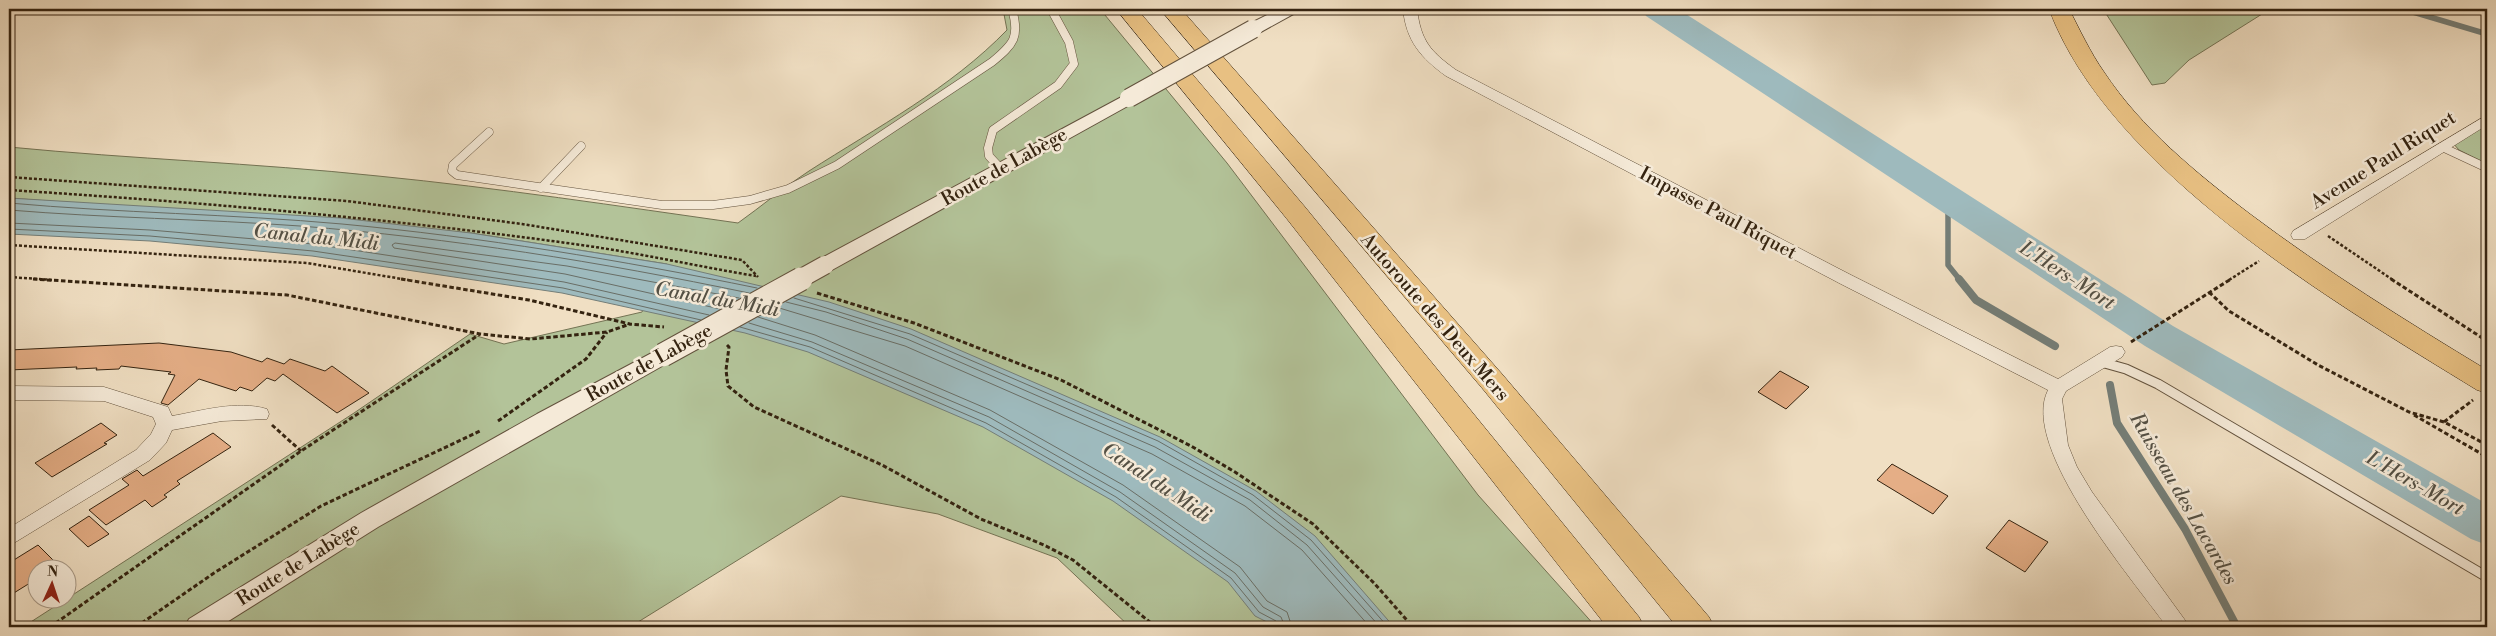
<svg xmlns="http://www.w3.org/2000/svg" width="2496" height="636" font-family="'Libre Bodoni',serif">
<rect width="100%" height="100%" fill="#f0dfc3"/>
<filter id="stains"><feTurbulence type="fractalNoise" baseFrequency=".004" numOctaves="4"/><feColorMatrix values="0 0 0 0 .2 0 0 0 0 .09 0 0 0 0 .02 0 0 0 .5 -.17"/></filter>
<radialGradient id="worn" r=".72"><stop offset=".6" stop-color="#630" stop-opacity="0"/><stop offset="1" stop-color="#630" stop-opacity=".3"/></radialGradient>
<path fill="#b3c399" stroke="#747354" d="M1003,9H1100L1227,163L1478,495L1596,627H1130L1057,558L938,514L841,496L630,627H556L554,624L548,627H23L354,413L470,334L504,344L642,312L667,264L471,233L9,198V147C132,159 255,163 378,176C499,188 618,206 738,223C762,206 784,187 809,171C876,128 951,88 1007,30Z
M2103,9H2270L2189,60L2165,83L2152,85Z
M2487,122V164L2459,150L2452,142Z"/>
<path fill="#9ebabd" stroke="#747e78" d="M9,198L341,218L471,233L667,264L829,302L911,329L1160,437L1256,491L1315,536L1394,627H1277L1255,616L1228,582L1113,501L983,427L808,352L745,333L562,293L312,256L150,241L9,234Z"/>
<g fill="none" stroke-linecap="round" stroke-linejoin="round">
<path stroke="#696e66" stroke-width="1" d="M9,203C120,213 231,214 342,224C481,237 620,260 757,288
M9,210C106,218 203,219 300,226C451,238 601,262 749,293
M9,223L150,230L313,244L564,282L709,315
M9,229L150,236L313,251L563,288L701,320
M794,298L910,334L1158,441L1253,495L1311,540L1388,627
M786,302L826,312L907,339L1155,447L1250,500L1307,545L1380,627
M776,307L905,346L1152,454L1245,506L1302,550L1370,627
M720,309L565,274L394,248L392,245L395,243L567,266L739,298
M758,317L815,335L990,410L1123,485L1240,567L1267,601L1287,612L1292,627
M749,323L812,342L989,417L1120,492L1235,573L1263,607L1281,617L1285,627
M740,327L810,347L986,423L1116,497L1231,578L1259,612L1276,621L1278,627"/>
<path stroke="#747e78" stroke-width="5.5" d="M2403,9L2487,34
M1948,198V265L1960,280"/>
<path stroke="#747e78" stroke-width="8" d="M1959,279L1976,300L2055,346
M2110,385L2117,423L2185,529L2237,627"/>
<path fill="#9ebabd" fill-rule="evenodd" d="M1642,9H1678L2173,326L2487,504V545L2471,539L2145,346L1646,16Z"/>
</g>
<path fill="#e5ae86" stroke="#342310" d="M159,343L231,352L262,362L267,358L284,364L290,359L325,371L332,366L369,393L337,413L283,374L275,381L267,378L252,391L240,387L236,391L199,379L168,405L161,403L175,375L168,374L171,372L121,366L119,369L96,370L97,368L76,369L77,367L9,370V350Z
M1780,371L1809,387L1786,409L1758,392Z
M101,423L117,435L104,443L107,444L52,477L35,463Z
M213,433L231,447L177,481L180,484L164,495L167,497L152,507L145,500L106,525L89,510L129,485L122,479L137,470L143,476Z
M1892,464L1948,496L1933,514L1877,480Z
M89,516L109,534L88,547L69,529Z
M2009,520L2048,542L2025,572L1986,548Z
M38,545L61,568H38V578L9,596V563Z"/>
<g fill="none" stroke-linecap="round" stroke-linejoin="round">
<defs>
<path id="service-far1" d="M489,132L453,165L452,171L457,175L662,205H713L750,200L788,189L837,165L992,62C1014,44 1020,37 1012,9
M2442,147L2487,168
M1001,169L989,156L988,148L993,130L1058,85L1074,64L1069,42L1051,9
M541,188L581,146"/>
<path id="service" d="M2101,362L2126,369L2158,384L2487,577"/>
<path id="minor" d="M1403,9H1417C1421,41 1430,51 1456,70L1851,275L2058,379L2110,347L2116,346L2122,347L2125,352L2122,357L2066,391L2062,399L2068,445L2077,467L2092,492L2190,627H2167C2133,580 2019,447 2048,390L1839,283L1446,76C1421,58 1406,41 1403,9Z
M2487,115V125L2305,239H2293L2291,235L2293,231Z
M9,386L104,387L168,407L172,416C201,411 237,400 267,409L269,414L267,419L222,421L172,430L166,443L150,460L9,546V528L136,450L151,434L156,424L153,417L104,401L9,400Z"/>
<path id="tertiary" d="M1279,9H1299L1297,12L1259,33H1247L1245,29L1247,25Z
M1129,93L1135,94L1138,98L1135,102L832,270L825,272L818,270L815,265L818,260Z
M663,347L671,349L674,355L671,361L378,527L219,627H185L189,619L361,513L537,414Z"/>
<path id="primary" d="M2049,9H2069C2080,30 2090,52 2104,72C2141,128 2196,173 2250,214C2326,271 2406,321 2487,370V393L2477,390C2335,303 2109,170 2049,9Z"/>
<path id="motorway" d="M1116,9H1137L1305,207L1639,617L1644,627H1607L1287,219Z
M1160,9H1181L1502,374L1709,617L1714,627H1677L1482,388Z"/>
</defs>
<use href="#service-far1" stroke="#63523d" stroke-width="9"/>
<use href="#service" stroke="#63523d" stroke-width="11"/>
<use href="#minor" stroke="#63523d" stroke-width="1"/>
<use href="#tertiary" stroke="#63523d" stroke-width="2"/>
<use href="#primary" stroke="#342310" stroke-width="1"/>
<use href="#motorway" stroke="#342310" stroke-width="1"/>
<path stroke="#342310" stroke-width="2.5" stroke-dasharray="3 2" stroke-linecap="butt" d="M9,177L347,201L522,224L742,260L758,277
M9,190C198,202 386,218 574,244C635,252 695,266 756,276
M2328,236L2393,280
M9,245L307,263L408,280
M9,277L53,280
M2229,280L2259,261"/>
<path stroke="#342310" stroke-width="3" stroke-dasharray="4.5 2.5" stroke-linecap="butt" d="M33,279L287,295L480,334L531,339L607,332L630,324
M401,279L529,300L630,324L664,327
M2391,279L2487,341
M2209,292L2229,311L2318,365L2409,412L2444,422L2487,445
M817,293L914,323L1061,380L1191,446L1235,472L1313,524L1374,583L1413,627
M2131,342L2231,279
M727,345L729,347L726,370L728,386L754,407L882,465L981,519L1044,545L1073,560L1156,627
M2414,415L2487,457
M498,421L586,359L607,332
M2444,422L2473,400
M272,425L301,451
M50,627L301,451L480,334
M136,627L214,573L321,506L480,431"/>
<use href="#service-far1" stroke="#f5ead8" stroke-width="8"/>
<use href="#service" stroke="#f5ead8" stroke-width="9"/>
<use href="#minor" fill="#f5ead8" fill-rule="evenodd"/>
<use href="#tertiary" fill="#f5ead8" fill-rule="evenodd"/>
<use href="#primary" fill="#e8c082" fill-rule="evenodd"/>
<use href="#motorway" fill="#e8c082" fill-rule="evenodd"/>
<defs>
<path id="tertiary-bridge-far1" d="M1129,98L1253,29
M798,280L825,265"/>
<path id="tertiary-bridge" d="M663,355L801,279"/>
</defs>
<use href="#tertiary-bridge-far1" stroke="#63523d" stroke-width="20" stroke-linecap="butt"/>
<use href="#tertiary-bridge" stroke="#63523d" stroke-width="25" stroke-linecap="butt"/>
<use href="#tertiary-bridge-far1" stroke="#f5ead8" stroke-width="18"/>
<use href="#tertiary-bridge" stroke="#f5ead8" stroke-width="23"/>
</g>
<g text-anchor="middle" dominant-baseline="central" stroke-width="5" stroke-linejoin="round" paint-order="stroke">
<g font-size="19" fill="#342310" stroke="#f5ead8">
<text transform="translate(2383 160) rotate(-32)">Avenue Paul Riquet</text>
<text transform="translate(1004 167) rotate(-29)">Route de Labège</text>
<text transform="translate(1718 213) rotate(28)">Impasse Paul Riquet</text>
<text transform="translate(1435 317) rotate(49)">Autoroute des Deux Mers</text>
<text transform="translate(649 363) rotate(-29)">Route de Labège</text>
<text transform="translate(298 564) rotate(-32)">Route de Labège</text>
</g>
<g font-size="20" font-style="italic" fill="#545044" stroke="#f5ead8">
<text transform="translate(316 238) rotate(6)">Canal du Midi</text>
<text transform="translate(2067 276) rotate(33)">L'Hers-Mort</text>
<text transform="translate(717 300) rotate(10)">Canal du Midi</text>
<text transform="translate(1156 483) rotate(34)">Canal du Midi</text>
<text transform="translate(2415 484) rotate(30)">L'Hers-Mort</text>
<text transform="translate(2183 499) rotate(60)">Ruisseau des Lacardes</text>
</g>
</g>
<rect width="2496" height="636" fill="none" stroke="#f0dfc3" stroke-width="30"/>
<rect x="10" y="10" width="2476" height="616" fill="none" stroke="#342310" stroke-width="2.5"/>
<rect x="15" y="15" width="2466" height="606" fill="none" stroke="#342310"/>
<g transform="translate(52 584) rotate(3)"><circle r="24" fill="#f5ead8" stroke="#a89a88"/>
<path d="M0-4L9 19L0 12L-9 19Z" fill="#8f2418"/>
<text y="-8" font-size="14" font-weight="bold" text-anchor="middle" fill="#342310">N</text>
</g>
<rect width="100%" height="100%" filter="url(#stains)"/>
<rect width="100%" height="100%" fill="url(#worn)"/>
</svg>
